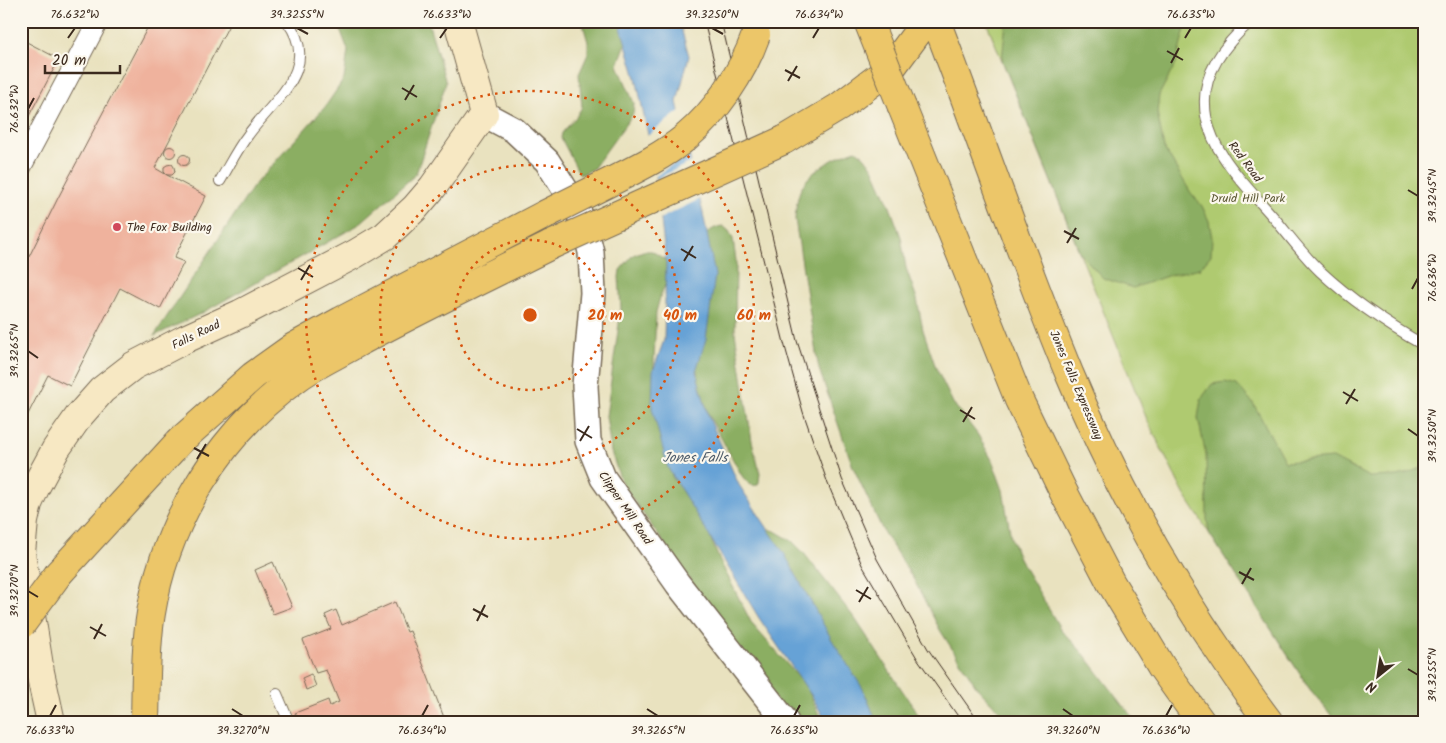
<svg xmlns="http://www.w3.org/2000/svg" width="1446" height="743" font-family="Kalam,sans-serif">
<rect width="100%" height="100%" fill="#fbf7ec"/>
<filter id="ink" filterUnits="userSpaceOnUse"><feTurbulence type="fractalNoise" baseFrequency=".02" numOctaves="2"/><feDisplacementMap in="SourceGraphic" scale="10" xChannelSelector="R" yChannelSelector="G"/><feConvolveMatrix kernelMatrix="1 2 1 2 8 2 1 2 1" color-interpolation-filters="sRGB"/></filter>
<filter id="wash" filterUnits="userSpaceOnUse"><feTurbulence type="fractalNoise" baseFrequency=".0096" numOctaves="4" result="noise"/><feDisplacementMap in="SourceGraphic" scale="20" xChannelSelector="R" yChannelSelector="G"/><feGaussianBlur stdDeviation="1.12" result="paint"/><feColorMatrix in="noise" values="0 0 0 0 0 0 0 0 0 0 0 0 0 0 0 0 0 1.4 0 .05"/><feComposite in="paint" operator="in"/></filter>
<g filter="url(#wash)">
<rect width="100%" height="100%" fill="#e9e2bf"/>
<path fill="#afca70" stroke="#757a47" d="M986,21H1425V722H1337L1309,688L1184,494L1148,422Z"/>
<path fill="#8bae62" stroke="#636c40" d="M337,21H428L446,83L416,174L358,225L202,313L154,336L255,184L325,107L344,79L348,50Z
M582,21H624L629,35L618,65L634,103L633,114L593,169L580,175L561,138L562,133L576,117L582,107L579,74L588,54V42Z
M1006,21H1187L1176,63L1159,95L1157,112L1164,148L1191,193L1202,206L1209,221L1212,238L1211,255L1200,268L1170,275L1133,288L1103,278L1080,253L1002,60Z
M856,150L864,156L873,168L889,204L901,237L906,268L917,299L923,330L936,368L953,403L978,435L992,460L1003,490L1011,538L1019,558L1061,630L1084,654L1136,722H1010L978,689L940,630L914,580L884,533L853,467L819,369L816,353L795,219C796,209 797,194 803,185C814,168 837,156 856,150Z
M723,226L729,231L733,239L736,261L735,332L752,441L760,473L759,482L758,485C750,487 747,482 742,476L708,414L699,384L696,366L702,239C708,232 713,227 723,226Z
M643,251H652L667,261L668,279L661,294L656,312L653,386L668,464L673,478L705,525L720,561L752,624L807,687L822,722H791L622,484L611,452L606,416L621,309L619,277L620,270L627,262L633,255Z
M1225,382L1237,385L1253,403L1285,462L1333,458L1369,477L1397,476L1406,474L1425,466V722H1337L1309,688L1209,533L1207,519L1206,455L1198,418L1201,399L1212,384Z
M759,529H769L775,531L792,541L803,552L856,620L923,722H860Z"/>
<path fill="#66a2d6" stroke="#50667a" d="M619,21H679L689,56L677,102L703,213L715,275L706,339L696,371L709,418L739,485L784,553L832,640L863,689L877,722H826L813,698L759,618L668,468L652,408L653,371L664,340L666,264L655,168L636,78Z"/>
<path fill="#e9e2bf" d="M681,110L691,152L654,177L646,137Z
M693,161L702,198L659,219L654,180Z"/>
<g id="blocks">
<path fill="#efb29d" d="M151,21H231L155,168L167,175L164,172V167L167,165L172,164L174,167L175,172L172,175H167L206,196L174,258L184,262L160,309L120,288L70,386L48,375L21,428V273L59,196Z
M21,39L59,59L21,131Z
M164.5 152a5.5 5.5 0 1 1 11 0a5.5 5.5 0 1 1-11 0Z
M178.5 160a5.5 5.5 0 1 1 11 0a5.5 5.5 0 1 1-11 0Z
M273,562L292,607L273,614L255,570Z
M395,602L407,632L410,631L445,720L452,717L454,722H299L295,713L328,700L330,706L339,702L326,670L316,673L303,640L331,629L325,615L336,610L342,625Z
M311,674L316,686L306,690L302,678Z"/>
</g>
</g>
<g filter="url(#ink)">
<use href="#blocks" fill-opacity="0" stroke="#786a56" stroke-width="1"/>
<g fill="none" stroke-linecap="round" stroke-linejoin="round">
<defs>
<path id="service" d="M1251,21C1227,42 1203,71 1205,105C1205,119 1211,136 1218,148C1233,174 1256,197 1275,219C1290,237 1304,256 1320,271C1351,300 1388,325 1425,346
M220,181C229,166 237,149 248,135C274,99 322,68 287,21
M277,694L289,722"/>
<path id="minor" d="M21,167L98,21"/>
<path id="tertiary" d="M484,114L514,130L547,161L573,202L584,223L591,252L593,293L585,386L588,441L603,478L678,584L786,722"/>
<path id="secondary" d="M51,722L40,672L21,553L24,521L28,504L36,486L56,449L79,416L102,390L133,366L185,339L240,314L355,254L385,236L415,208L433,187L484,114L458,21"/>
<path id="motorway" d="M936,21C981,138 1021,257 1069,373C1111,474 1164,572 1226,661C1240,682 1254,702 1269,722
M902,107L1019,400L1064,493L1111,583L1161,666L1201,722
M784,140L839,107L892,67L926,21
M59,573L180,441L253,376L292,348L341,321L544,215
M145,722C146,686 145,648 151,613C166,520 221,432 297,378C316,364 339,354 359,342C422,308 487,277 551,245"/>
</defs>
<use href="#service" stroke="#786a56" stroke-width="12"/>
<use href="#minor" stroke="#786a56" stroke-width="22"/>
<use href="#tertiary" stroke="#786a56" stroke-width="28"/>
<use href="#secondary" stroke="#786a56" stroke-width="30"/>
<use href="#motorway" stroke="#786a56" stroke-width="30"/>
<use href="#service" stroke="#fff" stroke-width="10"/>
<use href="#minor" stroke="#fff" stroke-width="20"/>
<use href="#tertiary" stroke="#fff" stroke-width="25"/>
<use href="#secondary" stroke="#f7e8c3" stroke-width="28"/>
<use href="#motorway" stroke="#ecc669" stroke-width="28"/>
<path stroke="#3b2a1e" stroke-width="1" d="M704,21L784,343L803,412L828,484L862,565L917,658L962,722
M721,21L797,341L842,479L877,559L928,649L979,722"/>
<defs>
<path id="motorway-bridge" d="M868,21L902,107
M544,215C568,203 592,191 616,179C640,167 664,155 685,138C717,111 742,74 756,35
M551,245L784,140
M21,625L59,573"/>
</defs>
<use href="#motorway-bridge" stroke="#786a56" stroke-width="30" stroke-linecap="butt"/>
<use href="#motorway-bridge" stroke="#ecc669" stroke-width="28"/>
</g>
</g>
<path fill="none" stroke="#3b2a1e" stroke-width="2" d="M297,28L308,34M712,28L723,34M68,38L75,28M440,38L447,28M813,38L819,28M1185,38L1191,28M1167,51L1183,60M1171,63L1179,48M785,70L800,78M788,81L797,66M402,88L417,97M405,100L414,85M28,109L34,98M1408,190L1418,196M1064,231L1079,239M1067,243L1076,228M681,249L696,258M684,261L693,246M298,268L313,277M301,280L310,265M1412,289L1418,278M28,351L38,358M1343,392L1358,401M1346,404L1355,389M960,410L975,419M963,422L972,407M577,429L592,438M1408,429L1418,436M580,441L589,426M194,448L209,456M197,459L206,444M1239,572L1254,580M1242,584L1251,568M856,590L871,599M28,591L38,597M859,602L868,587M473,609L488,617M477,621L485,605M90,627L106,636M94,639L102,624M1408,669L1418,675M232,709L243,716M647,709L658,716M1063,709L1073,716M50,716L56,705M422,716L428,705M794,716L800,705M1166,716L1172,705"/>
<g fill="none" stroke="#d7540e" stroke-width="2.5" stroke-dasharray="2.5 5">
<circle cx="530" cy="315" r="75"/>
<circle cx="530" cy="315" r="150"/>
<circle cx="530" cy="315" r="224"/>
</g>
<circle fill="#d1495b" stroke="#fbf7ec" stroke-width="2" cx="117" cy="227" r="5"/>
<g text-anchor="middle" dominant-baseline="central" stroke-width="4.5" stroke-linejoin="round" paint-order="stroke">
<g font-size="12" fill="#3b2a1e" stroke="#fbf7ec">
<text transform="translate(1245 162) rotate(53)">Red Road</text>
<text transform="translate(196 335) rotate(-26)">Falls Road</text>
<text transform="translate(1076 385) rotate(67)">Jones Falls Expressway</text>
<text transform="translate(625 508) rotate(56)">Clipper Mill Road</text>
</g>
<g font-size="12" fill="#5e5a37" stroke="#fbf7ec">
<text x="1248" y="198">Druid Hill Park</text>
</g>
<g font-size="12" fill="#3b2a1e" stroke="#fbf7ec" text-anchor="start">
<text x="127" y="227">The Fox Building</text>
</g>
<g font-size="14" font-style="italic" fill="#4c5a68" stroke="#fbf7ec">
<text x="695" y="458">Jones Falls</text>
</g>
</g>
<circle cx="530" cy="315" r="8" fill="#d7540e" stroke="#fbf7ec" stroke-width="2.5"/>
<g font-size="15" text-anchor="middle" font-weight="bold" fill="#d7540e" stroke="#fbf7ec" stroke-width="4.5" stroke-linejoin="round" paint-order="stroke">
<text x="605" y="320">20 m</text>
<text x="680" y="320">40 m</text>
<text x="754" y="320">60 m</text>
</g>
<rect width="1446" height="743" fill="none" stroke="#fbf7ec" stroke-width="55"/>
<g transform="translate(1378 676) rotate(210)" stroke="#fbf7ec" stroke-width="4" paint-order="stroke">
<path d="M0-4L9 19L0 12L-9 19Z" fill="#3b2a1e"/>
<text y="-8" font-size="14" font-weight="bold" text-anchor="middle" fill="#3b2a1e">N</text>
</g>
<path d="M45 65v8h75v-8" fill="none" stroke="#3b2a1e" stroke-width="2.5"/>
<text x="52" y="65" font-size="15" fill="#3b2a1e" stroke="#fbf7ec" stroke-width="4" paint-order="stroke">20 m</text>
<rect x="28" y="28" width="1390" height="688" fill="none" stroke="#3b2a1e" stroke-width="2"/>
<g font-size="12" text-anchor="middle" fill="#3b2a1e">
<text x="75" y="18">76.632°W</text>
<text x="297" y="18">39.3255°N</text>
<text x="447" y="18">76.633°W</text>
<text x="712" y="18">39.3250°N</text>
<text x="819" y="18">76.634°W</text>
<text x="1191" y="18">76.635°W</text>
<text transform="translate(14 109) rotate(-90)" y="4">76.632°W</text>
<text transform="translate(1432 196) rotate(-90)" y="4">39.3245°N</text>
<text transform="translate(1432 278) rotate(-90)" y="4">76.636°W</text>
<text transform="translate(14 351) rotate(-90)" y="4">39.3265°N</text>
<text transform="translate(1432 436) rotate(-90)" y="4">39.3250°N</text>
<text transform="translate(14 591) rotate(-90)" y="4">39.3270°N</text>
<text transform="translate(1432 675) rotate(-90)" y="4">39.3255°N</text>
<text x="50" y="734">76.633°W</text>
<text x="243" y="734">39.3270°N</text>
<text x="422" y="734">76.634°W</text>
<text x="658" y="734">39.3265°N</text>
<text x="794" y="734">76.635°W</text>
<text x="1073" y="734">39.3260°N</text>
<text x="1166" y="734">76.636°W</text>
</g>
</svg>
